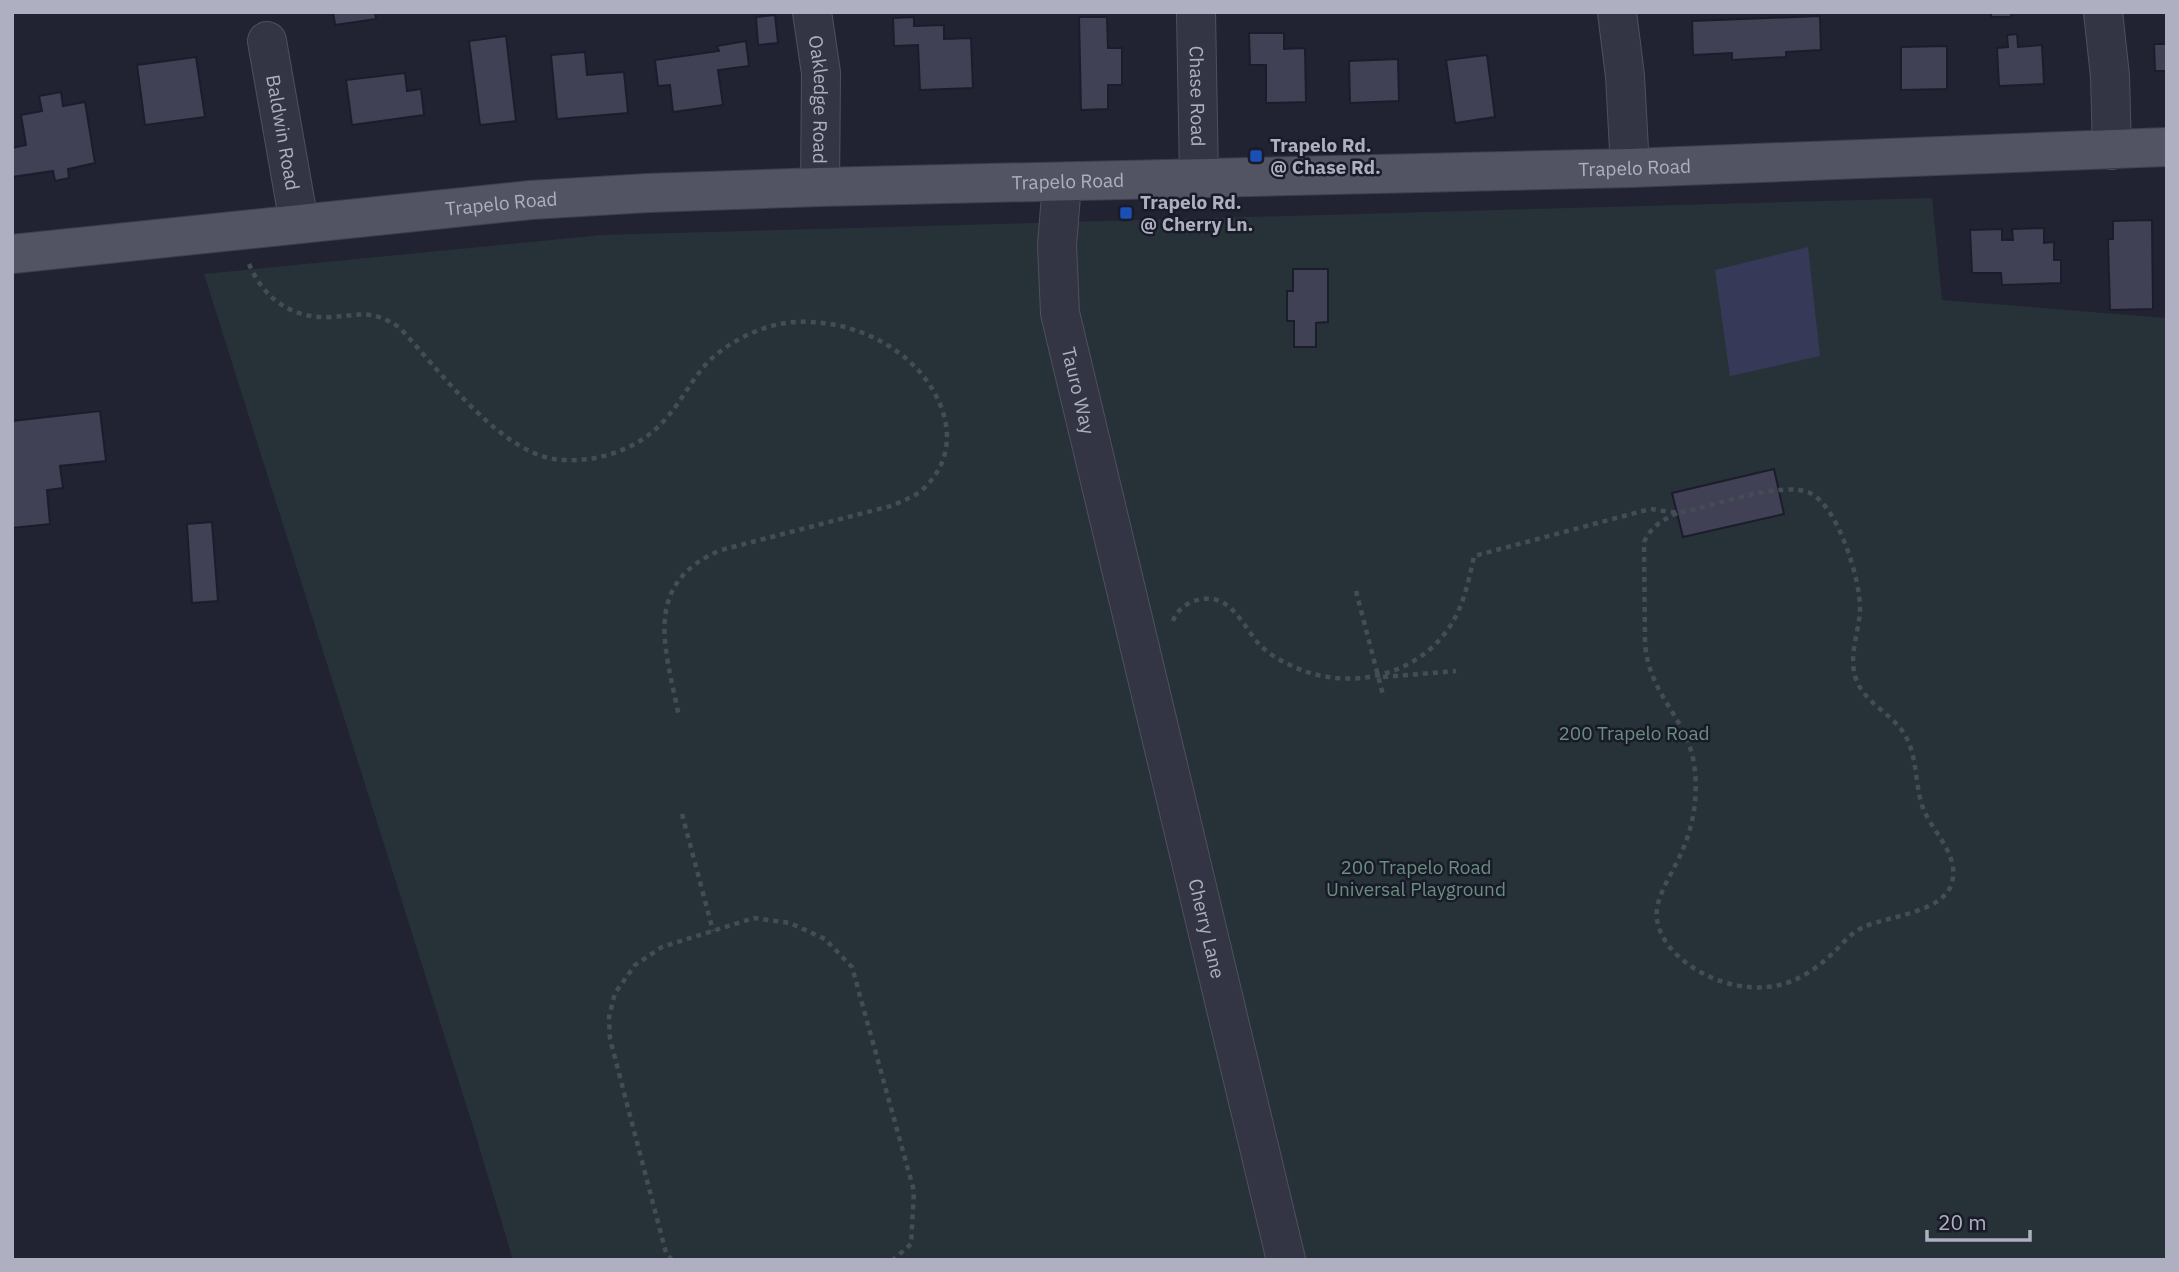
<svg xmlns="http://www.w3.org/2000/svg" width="2179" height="1272" font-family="'IBM Plex Sans',sans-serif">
<rect width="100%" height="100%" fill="#212333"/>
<path fill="#273238" d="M1932,198L1942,300L2167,318V1260H513L472,1123L204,274L602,235Z"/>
<path fill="#363958" d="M1808,247L1820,356L1730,376L1715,270Z"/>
<path fill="#404154" stroke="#1c1d2a" stroke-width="2" d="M333,12H375L376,19L335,25Z
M1991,12H2011V17H1991Z
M775,15L778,43L758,45L756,17Z
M1820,16L1821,50L1786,52V57L1732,60V53L1693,55L1692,21Z
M914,17V26L944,25V39L971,38L973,88L920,90L918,45L894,46L893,18Z
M1079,17H1107L1108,48H1122V85H1108V109L1081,110Z
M1249,33H1284V49L1305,48L1306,102L1266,103V65H1250Z
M2017,34L2018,47L2042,45L2044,84L1999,86L1997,48L2008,47L2007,35Z
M506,36L516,121L480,125L469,41Z
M2166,36H2167L2166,81V71H2155L2154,44H2167Z
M746,41L749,66L718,70L723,105L673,112L670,85L658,86L655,60L719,51L717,46Z
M1947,46V89L1901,90V47Z
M585,52L587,75L624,72L628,113L557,119L551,55Z
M1487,55L1495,117L1455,123L1446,60Z
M196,57L205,117L145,125L137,65Z
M1398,59L1399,101L1350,103L1349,61Z
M405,73L407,91L421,89L424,115L352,125L346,80Z
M61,92L63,106L85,102L95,163L68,169L69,178L55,181L53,171L12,177V148L26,145L21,115L42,111L39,96Z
M2152,220L2153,309L2110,310L2108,239H2113V221Z
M2044,228V243L2054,242V260H2061V283L2002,285L2001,273H1972L1970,230L2002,229V240H2013L2012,229Z
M1293,269H1328V322L1316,323V347H1294V321H1287V291H1293Z
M100,411L106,461L60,466L63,488L47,490L50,524L12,528V421Z
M1774,469L1784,514L1683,537L1672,493Z
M212,522L218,601L192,603L187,524Z"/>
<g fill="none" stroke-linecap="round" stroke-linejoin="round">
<defs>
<g id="minor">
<path id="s1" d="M812,12L821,73L820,187"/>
<path id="s2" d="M1196,12L1199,178"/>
<path d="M1617,12L1625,76L1630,168"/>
<path d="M2103,12L2110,76L2112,150"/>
<path id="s3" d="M267,41L299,223"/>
<path id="s4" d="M1062,183L1057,245L1060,313L1286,1260"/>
</g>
<g id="major">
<path id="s5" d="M12,254L531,200L648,193L820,187L1630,168L2167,147"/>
</g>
</defs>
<use href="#minor" stroke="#4f505f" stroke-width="40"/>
<use href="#major" stroke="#3e3f4d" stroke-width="40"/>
<path stroke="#444d56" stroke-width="4.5" stroke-dasharray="5 5" stroke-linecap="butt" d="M249,264C264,299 292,319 331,317C362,315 372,309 400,328C437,368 499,451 554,459C595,465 642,449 668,416C683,399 693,377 709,361C731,340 764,324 795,322C830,320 866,330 895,350C938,379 969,441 927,485C918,496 904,500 891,506L721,550C640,584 666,649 679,717
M1356,591L1383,695
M1173,621C1179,603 1204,593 1222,602C1239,611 1248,633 1261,646C1268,653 1279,660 1288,664C1348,695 1428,676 1458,612C1466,594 1470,575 1474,556L1650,509C1660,510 1671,513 1681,512C1713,507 1781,480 1810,493C1838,506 1861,581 1860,610C1859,632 1848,657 1856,679C1865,704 1892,713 1905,735C1917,756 1915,780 1921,802C1928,829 1960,852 1952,882C1945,912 1890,916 1866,926C1856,930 1848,937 1841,945C1810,977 1781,994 1735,985C1702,979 1652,948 1657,908C1660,892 1670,876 1677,862C1693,830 1699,799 1694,764C1687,717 1649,696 1645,643L1644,542C1652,526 1661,521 1677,513
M1383,677L1456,671
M682,814L713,931
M672,1260L666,1253L610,1039L609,1017L615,993L635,965L662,947L754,918L790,923L825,939L852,967L914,1191L911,1244L893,1260"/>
<use href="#minor" stroke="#343544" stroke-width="38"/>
<use href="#major" stroke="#525464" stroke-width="38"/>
</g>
<g fill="#1a4fb4" stroke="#1a1b28" stroke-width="2.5">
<rect x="1249" y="149" width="14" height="14" rx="3.5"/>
<rect x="1119" y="206" width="14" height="14" rx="3.5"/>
</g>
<g text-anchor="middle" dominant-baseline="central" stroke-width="5" stroke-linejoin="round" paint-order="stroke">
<g font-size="19" fill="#aeafc1" stroke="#1a1b28">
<text stroke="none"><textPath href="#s2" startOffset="84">Chase Road</textPath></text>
<text stroke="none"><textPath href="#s1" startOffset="88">Oakledge Road</textPath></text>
<text stroke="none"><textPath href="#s3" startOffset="93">Baldwin Road</textPath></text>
<text stroke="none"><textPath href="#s5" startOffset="1626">Trapelo Road</textPath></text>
<text stroke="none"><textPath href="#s5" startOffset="1059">Trapelo Road</textPath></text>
<text stroke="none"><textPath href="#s5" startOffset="492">Trapelo Road</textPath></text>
<text stroke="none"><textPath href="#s4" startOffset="210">Tauro Way</textPath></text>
<text stroke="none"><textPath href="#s4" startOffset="763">Cherry Lane</textPath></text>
</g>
<g font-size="19" font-weight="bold" fill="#aeafc1" stroke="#1a1b28" text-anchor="start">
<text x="1270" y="145">Trapelo Rd.<tspan x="1270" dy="22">@ Chase Rd.</tspan></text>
<text x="1140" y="202">Trapelo Rd.<tspan x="1140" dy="22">@ Cherry Ln.</tspan></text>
</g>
<g font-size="19" fill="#698e7f" stroke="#1a1b28">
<text x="1634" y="733">200 Trapelo Road</text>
<text x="1416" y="867">200 Trapelo Road<tspan x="1416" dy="22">Universal Playground</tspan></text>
</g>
</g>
<rect width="2179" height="1272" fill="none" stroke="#aeafc1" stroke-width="28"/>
<path d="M1927 1230v10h103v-10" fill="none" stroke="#aeafc1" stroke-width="3.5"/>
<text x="1938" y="1230" font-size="21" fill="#aeafc1" stroke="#1a1b28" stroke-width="5" paint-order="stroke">20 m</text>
</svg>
